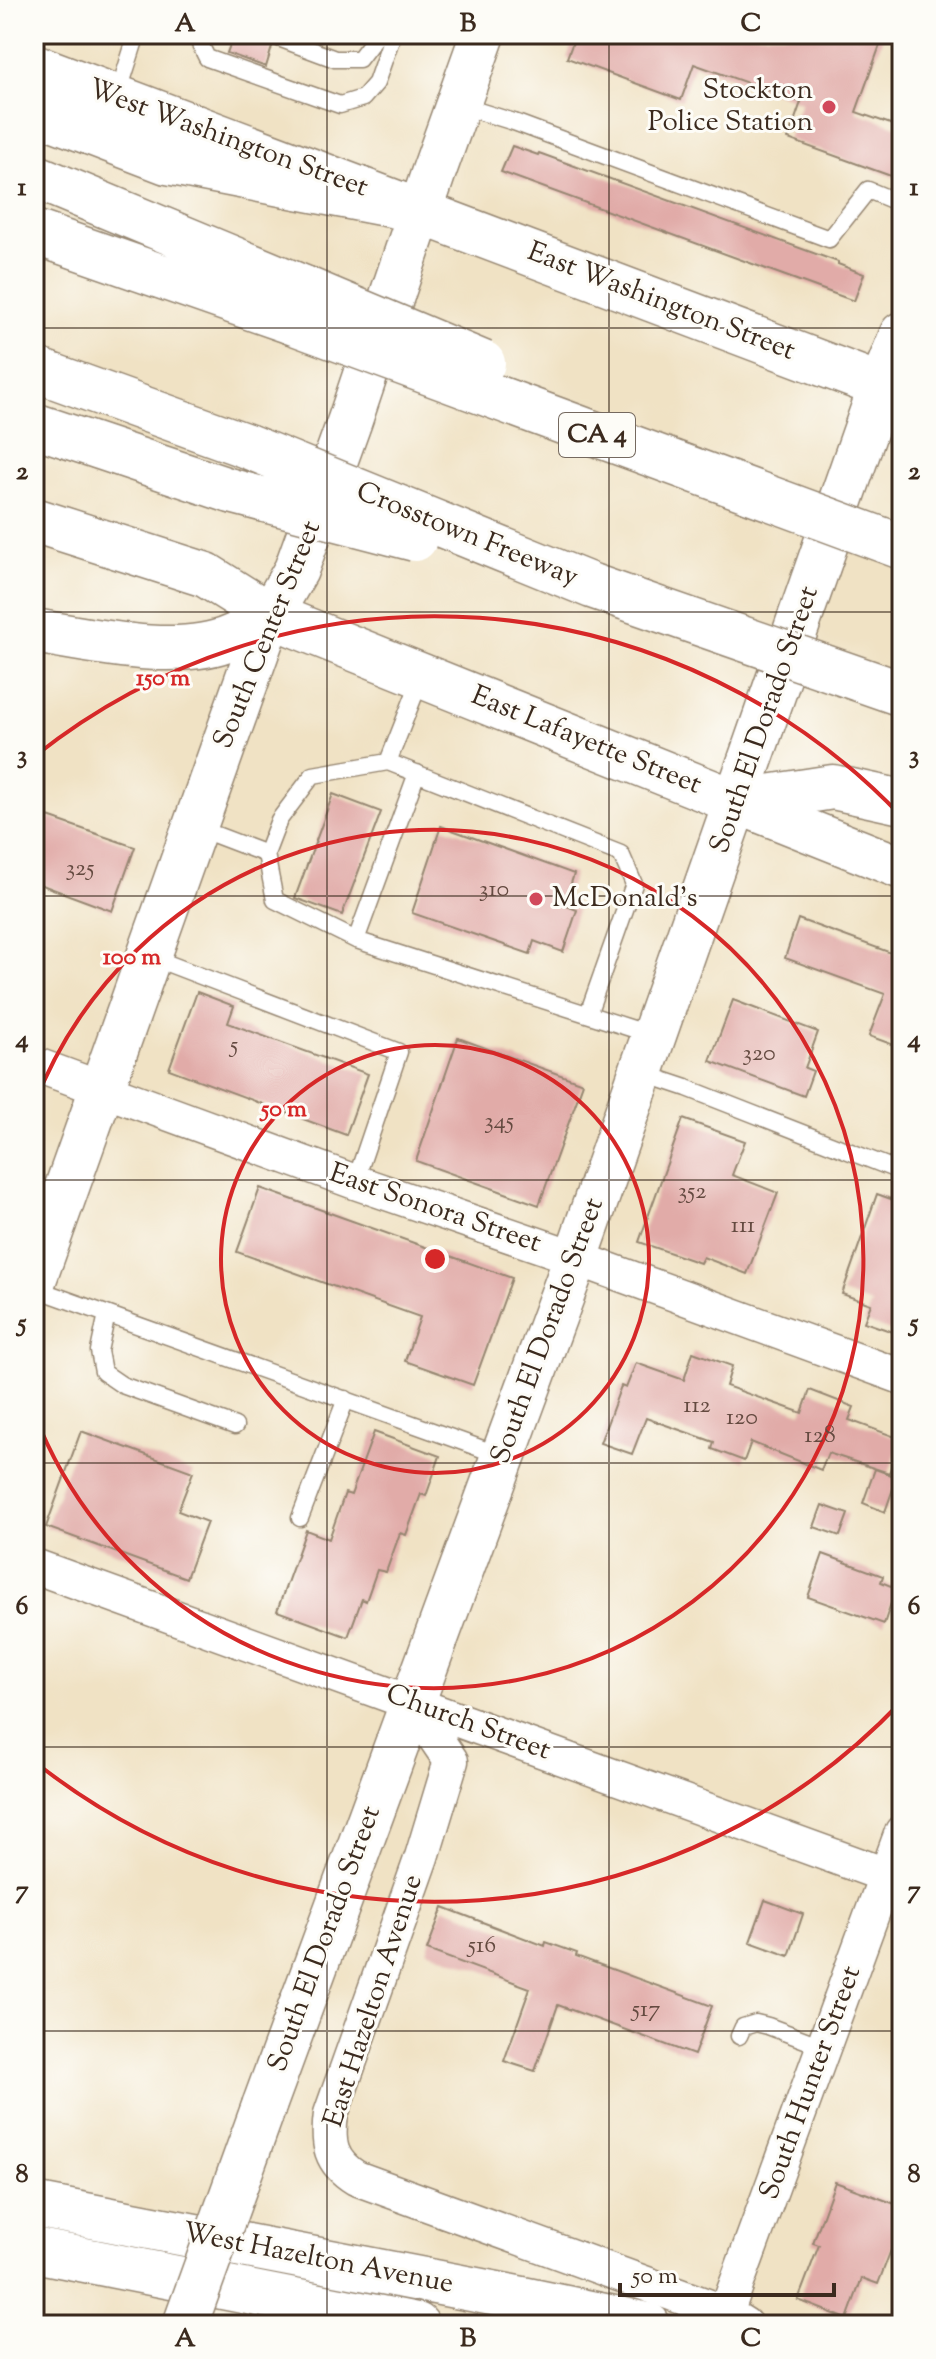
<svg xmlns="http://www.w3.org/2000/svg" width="936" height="2359" font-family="'Sorts Mill Goudy',serif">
<rect width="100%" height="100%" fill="#fdfcf7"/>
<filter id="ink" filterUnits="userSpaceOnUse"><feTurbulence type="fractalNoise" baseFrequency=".0125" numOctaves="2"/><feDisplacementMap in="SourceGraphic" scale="16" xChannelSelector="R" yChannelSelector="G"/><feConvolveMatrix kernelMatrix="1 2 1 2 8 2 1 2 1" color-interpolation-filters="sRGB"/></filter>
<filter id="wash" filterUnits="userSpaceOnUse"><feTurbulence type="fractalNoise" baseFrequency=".006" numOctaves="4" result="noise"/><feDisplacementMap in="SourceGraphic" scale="32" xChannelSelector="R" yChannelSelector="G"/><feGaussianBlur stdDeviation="1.8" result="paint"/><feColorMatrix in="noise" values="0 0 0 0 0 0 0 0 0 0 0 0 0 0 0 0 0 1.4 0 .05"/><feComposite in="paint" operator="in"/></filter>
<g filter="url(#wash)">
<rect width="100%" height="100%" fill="#f0e2c4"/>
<g id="blocks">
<path fill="#e1aba8" d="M234,34H266L267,43L272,47L266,67L227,53Z
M576,34H884L856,112L902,128V180L788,139L801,102L694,64L681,100L567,58Z
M512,146L538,155L539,153L838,262V264L864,274L854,301L501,172Z
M333,794L381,812L342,915L295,898Z
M48,817L135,847L112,911L34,882V856Z
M441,826L574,874L564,905L577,910L563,952L534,941L530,954L412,913Z
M798,919L897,955L896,958H898L899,955L902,956V1048L869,1036L885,994L785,958Z
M197,992L234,1006L228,1023L368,1074L346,1135L169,1069Z
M733,1000L818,1032L805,1068L813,1071L804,1096L710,1061Z
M458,1038L583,1083L539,1205L416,1161Z
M683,1119L745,1141L732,1175L778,1193L747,1274L703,1257L700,1263L639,1242Z
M260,1188L512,1278L473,1385L405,1361L420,1317L237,1252Z
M877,1194L902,1203V1335L864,1322L871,1304L842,1294Z
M693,1352L732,1366L726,1386L802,1413L810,1390L854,1407L849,1420L901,1439L889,1473L828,1453L821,1470L751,1442L744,1461L712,1449L714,1442L646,1418L632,1454L600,1443L621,1386L626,1388L636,1363L684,1380Z
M81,1431L193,1472L178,1511L207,1522L186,1578L46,1527Z
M374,1432L440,1456L426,1496L421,1494L406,1535L400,1533L386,1572L377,1570L366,1601L362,1599L348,1637L277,1611L306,1530L329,1539L345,1493L351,1495Z
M875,1469L897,1477L885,1512L863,1503Z
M822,1505L848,1514L840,1536L814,1527Z
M823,1554L883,1576L881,1582L896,1588L884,1624L808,1597Z
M765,1900L803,1914L789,1956L750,1942Z
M443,1907L545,1946L546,1942L577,1953L576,1956L712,2006L694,2055L558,2005L535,2071L504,2061L530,1988L427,1950Z
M835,2182L898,2205L896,2219L902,2221L878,2284L862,2278L847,2319L798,2300L819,2245L813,2243Z"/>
</g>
</g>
<g filter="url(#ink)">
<use href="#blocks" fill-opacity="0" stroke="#968671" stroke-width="2"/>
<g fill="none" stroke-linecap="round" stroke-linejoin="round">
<defs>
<path id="service" d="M195,34L207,58L340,105L363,98L376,83L393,34
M276,37L335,59H359L378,34
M117,97L137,34
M459,105L514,122L829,239L868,190L902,204
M388,762L621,854L634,884L588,1014
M195,827L266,854L275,900L356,940L652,1035
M266,854L279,820L313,775L388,762L421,678
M356,940L417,773
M151,957L399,1052L355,1182
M642,1073L687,1088L902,1172
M34,1288L502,1456
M107,1314L99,1351L103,1372L122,1385L235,1426
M300,1518L346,1399
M739,2036L743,2027L756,2023L768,2026L824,2047"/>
<path id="minor" d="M34,1064L355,1182L576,1258L902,1377
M34,1566L902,1881
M411,1702L451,1761L422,1857L331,2114C327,2144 330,2162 356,2178L726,2313L745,2325
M709,2325L726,2313L902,1832"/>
<path id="tertiary" d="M736,802L902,868"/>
<path id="secondary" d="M34,66L881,386H902
M270,615L736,802
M34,631C90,640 179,661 232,637C245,632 258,622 270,615
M34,1280L270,615L296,570L350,420L433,174L483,34
M264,2106L576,1258L881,386L902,334
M34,2205L523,2299L648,2325
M34,2250L417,2325"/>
<path id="motorway" d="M34,111L167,162L422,211
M34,176L304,288
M34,232L292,322
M34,369L247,446
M881,386L902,407
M34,425L231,491
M34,520L206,575L270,615
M736,802L833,787L902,802"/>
</defs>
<use href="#service" stroke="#968671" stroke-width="19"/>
<use href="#minor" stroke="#968671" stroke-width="37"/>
<use href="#tertiary" stroke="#968671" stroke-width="45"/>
<use href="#secondary" stroke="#968671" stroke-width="47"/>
<use href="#motorway" stroke="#968671" stroke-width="47"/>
<use href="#service" stroke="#fff" stroke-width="16"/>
<use href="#minor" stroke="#fff" stroke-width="34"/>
<use href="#tertiary" stroke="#fff" stroke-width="42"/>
<use href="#secondary" stroke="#fff" stroke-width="44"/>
<use href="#motorway" stroke="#fff" stroke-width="44"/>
<defs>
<path id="secondary-bridge" d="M185,2325L264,2106"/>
<path id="motorway-bridge" d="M304,288L483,363
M292,322L902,547
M247,446L592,586L902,694
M231,491L415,539"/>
</defs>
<use href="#secondary-bridge" stroke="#968671" stroke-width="47" stroke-linecap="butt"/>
<use href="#motorway-bridge" stroke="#968671" stroke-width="47" stroke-linecap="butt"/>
<use href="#secondary-bridge" stroke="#fff" stroke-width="44"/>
<use href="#motorway-bridge" stroke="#fff" stroke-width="44"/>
</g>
</g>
<path fill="none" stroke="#3b2a1e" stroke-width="2" stroke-opacity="0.55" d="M327,34V2325M609,34V2325M34,328H902M34,612H902M34,896H902M34,1180H902M34,1463H902M34,1747H902M34,2031H902"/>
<g fill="none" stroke="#d62828" stroke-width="4">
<circle cx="435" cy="1259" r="214"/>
<path d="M34 1105A429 429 0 1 1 34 1413"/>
<path d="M901 1702A643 643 0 0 1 35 1762M35 756A643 643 0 0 1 901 816"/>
</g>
<g fill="#d1495b" stroke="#fdfcf7" stroke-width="3">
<circle cx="829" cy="107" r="8"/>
<circle cx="536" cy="899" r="8"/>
</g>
<g text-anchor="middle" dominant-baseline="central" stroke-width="6" stroke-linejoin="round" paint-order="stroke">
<g font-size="24" fill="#644a40">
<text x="80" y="869">325</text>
<text x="494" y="890">310</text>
<text x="234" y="1046">5</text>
<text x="759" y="1054">320</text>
<text x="499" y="1122">345</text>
<text x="692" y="1192">352</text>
<text x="743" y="1226">111</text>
<text x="697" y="1406">112</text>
<text x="742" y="1418">120</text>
<text x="820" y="1436">128</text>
<text x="482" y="1946">516</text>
<text x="646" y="2010">517</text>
</g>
<rect fill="#fdfcf7" stroke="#75695f" stroke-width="2" x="559" y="413" width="76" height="44" rx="6"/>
<g font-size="26" font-weight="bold" fill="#3b2a1e">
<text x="597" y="435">CA 4</text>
</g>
<g font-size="28" fill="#3b2a1e" stroke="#fdfcf7" text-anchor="end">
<text x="813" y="91">Stockton<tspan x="813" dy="32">Police Station</tspan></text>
<text x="552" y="899" text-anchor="start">McDonald's</text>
</g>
<g font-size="28" fill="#3b2a1e" stroke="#fdfcf7">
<text transform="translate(228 139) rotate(20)">West Washington Street</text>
<text transform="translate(661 302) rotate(21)">East Washington Street</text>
<text transform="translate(467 535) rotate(22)">Crosstown Freeway</text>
<text transform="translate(268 635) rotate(-68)">South Center Street</text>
<text transform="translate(765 720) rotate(-71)">South El Dorado Street</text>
<text transform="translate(586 741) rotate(22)">East Lafayette Street</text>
<text transform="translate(435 1209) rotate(19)">East Sonora Street</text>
<text transform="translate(548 1331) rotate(-70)">South El Dorado Street</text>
<text transform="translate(468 1723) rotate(20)">Church Street</text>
<text transform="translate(325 1939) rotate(-70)">South El Dorado Street</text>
<text transform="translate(374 2001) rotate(-72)">East Hazelton Avenue</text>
<text transform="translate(811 2083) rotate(-70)">South Hunter Street</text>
<text transform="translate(318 2259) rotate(11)">West Hazelton Avenue</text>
</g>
</g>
<circle cx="435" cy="1259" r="12" fill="#d62828" stroke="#fdfcf7" stroke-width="4"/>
<g font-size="24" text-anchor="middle" font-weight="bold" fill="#d62828" stroke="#fdfcf7" stroke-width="6" stroke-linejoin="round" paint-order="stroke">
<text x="163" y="685">150 m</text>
<text x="132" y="964">100 m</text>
<text x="284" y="1116">50 m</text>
</g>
<rect width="936" height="2359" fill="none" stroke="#fdfcf7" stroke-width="88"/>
<path d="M620 2283v12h214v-12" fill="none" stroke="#3b2a1e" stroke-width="4"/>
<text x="632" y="2283" font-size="24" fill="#3b2a1e" stroke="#fdfcf7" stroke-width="6" paint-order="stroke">50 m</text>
<rect x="44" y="44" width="848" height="2271" fill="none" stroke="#3b2a1e" stroke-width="3"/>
<g font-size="26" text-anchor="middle" font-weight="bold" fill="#3b2a1e">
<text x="185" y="31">A</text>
<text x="468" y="31">B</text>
<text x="751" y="31">C</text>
<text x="22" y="195">1</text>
<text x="914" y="195">1</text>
<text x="22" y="479">2</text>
<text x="914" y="479">2</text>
<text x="22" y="763">3</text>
<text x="914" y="763">3</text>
<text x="22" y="1047">4</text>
<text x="914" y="1047">4</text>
<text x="22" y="1331">5</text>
<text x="914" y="1331">5</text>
<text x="22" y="1614">6</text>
<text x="914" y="1614">6</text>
<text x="22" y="1898">7</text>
<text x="914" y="1898">7</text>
<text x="22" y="2182">8</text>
<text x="914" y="2182">8</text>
<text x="185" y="2346">A</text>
<text x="468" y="2346">B</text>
<text x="751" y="2346">C</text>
</g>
</svg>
